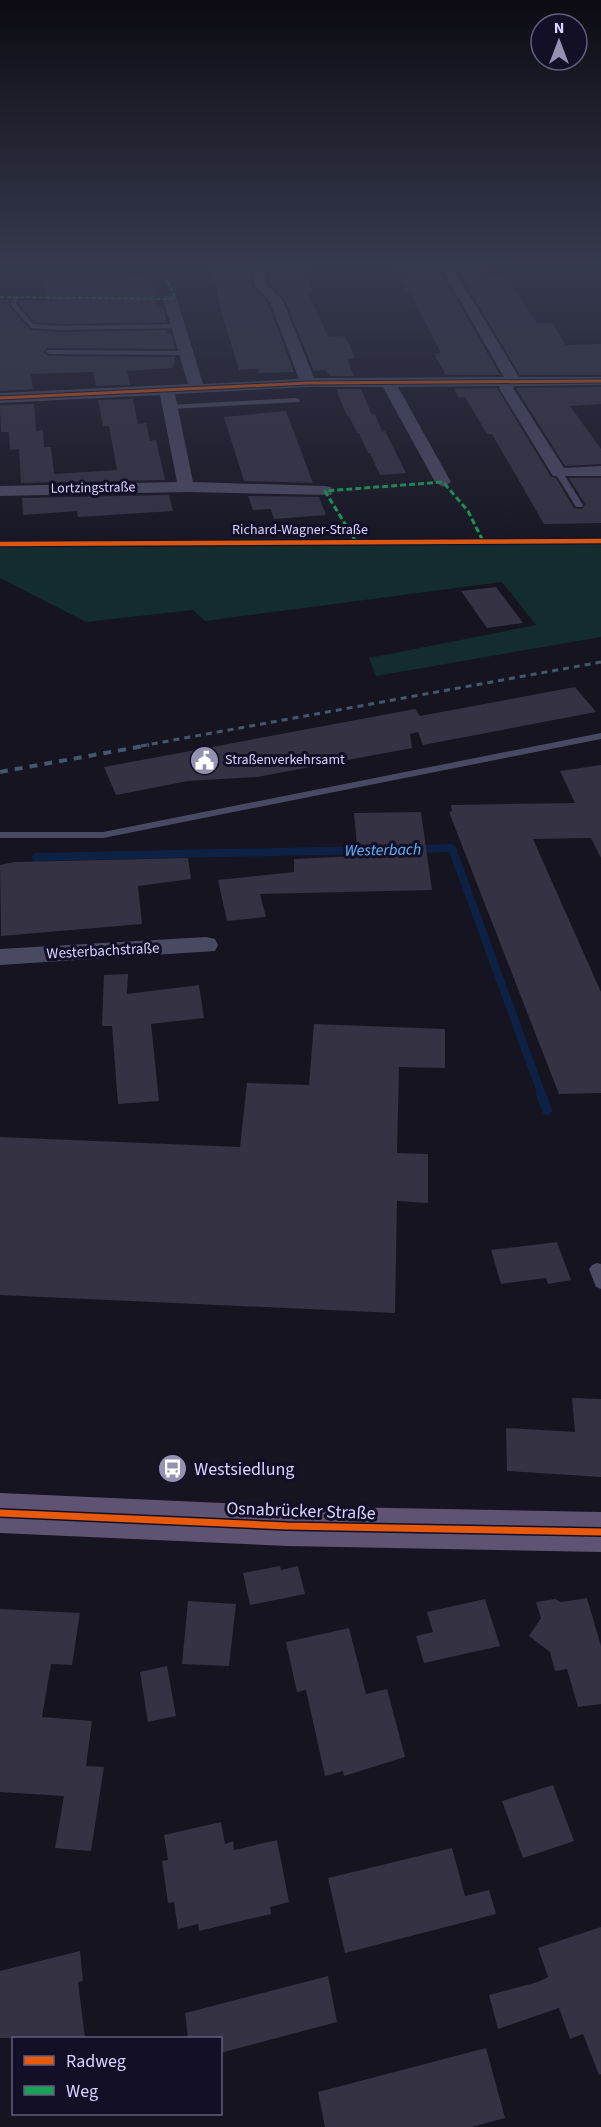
<svg xmlns="http://www.w3.org/2000/svg" width="601" height="2127" font-family="'Source Sans 3',sans-serif">
<rect width="100%" height="100%" fill="#161421"/>
<path fill="#132c2d" d="M601,544V637L376,676L369,658L536,625L502,582L205,621L193,610L86,622L0,578V547Z"/>
<g fill="none" stroke-linecap="round" stroke-linejoin="round">
<path stroke="#0d2144" stroke-width="8" d="M416,849L452,848L542,1095
M36,857L367,850"/>
<path stroke="#0d2144" stroke-width="10" d="M541,1094L547,1110"/>
</g>
<path fill="#343243" d="M213,266L250,267L252,285L268,303L294,372L259,373L258,369L239,370L220,307Z
M266,266H305L313,293L309,294L328,337L345,336L355,358L347,359L354,376H330L325,370L314,371L285,300L269,283Z
M397,266L438,267L500,375H446L434,354L441,353L412,297L405,290Z
M455,266H481L487,277L506,276L537,323H552L566,345L601,344V375H520Z
M151,276L157,307H163L167,322L61,324L34,322L19,304L20,300H45V281Z
M0,300H10L8,305L31,330L61,332L167,330L166,333H171L175,349L47,348L44,353L49,356L175,357L173,368L127,371L130,385L96,386L93,372L31,374L33,389L0,391Z
M601,387V404L570,406L601,449V464L565,466L516,388Z
M497,388L551,477L556,478L574,508L582,509L585,504L569,478H601V523L544,524L492,434H487L465,397L459,398L454,389Z
M336,389H361L372,415L375,414L382,432L385,431L406,473L380,475L370,453H368L359,433H357L349,416H347Z
M133,399L138,424L146,423L150,441L156,440L165,480L21,483L19,449L10,450L9,432H1L0,405L34,404L36,431L43,430L44,447H51L54,474L117,470L109,426H103L98,400Z
M286,411L313,483L244,481L224,417Z
M169,495L173,511L78,517L77,511L23,515L22,498Z
M248,496L319,497L326,515L274,519L271,509L253,510Z
M496,587L523,623L487,628L461,591Z
M575,687L596,712L423,745L418,732L410,734L412,748L257,777L188,781L116,795L104,767L415,709L420,716Z
M601,765V858L591,838L533,839L601,992V1093L559,1094L449,812L452,811L451,805L575,803L560,771Z
M421,812L432,890L260,894L266,917L227,921L218,880L294,872V859L358,856L354,813Z
M188,858L191,879L138,886L142,924L1,936L0,865L14,862Z
M128,974L127,994L199,985L204,1018L151,1024L159,1101L118,1104L112,1026H102L104,975Z
M314,1024L445,1029V1068L399,1067L397,1153L428,1154V1203L397,1201L395,1313L0,1295V1137L240,1147L247,1083L309,1085Z
M557,1242L571,1280L548,1284L546,1278L501,1284L491,1250Z
M572,1398L601,1399V1477L507,1471L506,1428L575,1432Z
M280,1566L281,1570L298,1566L305,1594L250,1605L243,1573Z
M587,1598L601,1646V1704L578,1707L567,1669L555,1671L550,1652L529,1636L541,1618L536,1602L555,1599L561,1602Z
M485,1599L500,1646L424,1663L416,1636L433,1632L427,1612Z
M188,1601L236,1604L229,1666L182,1664Z
M0,1609L80,1613L72,1665L51,1664L42,1717L92,1721L86,1766L104,1767L91,1851L55,1848L64,1796L0,1792Z
M349,1628L366,1694L387,1689L405,1757L344,1776L343,1771L325,1776L306,1690L297,1692L286,1642Z
M167,1666L176,1716L148,1722L140,1672Z
M553,1785L574,1841L523,1858L502,1801Z
M221,1822L225,1844L233,1841L234,1850L277,1840L289,1902L270,1907L271,1914L245,1920L199,1931L198,1924L178,1929L174,1902L168,1903L162,1861L168,1860L164,1835Z
M452,1848L465,1896L489,1890L496,1914L345,1953L328,1878Z
M601,1927V2074L599,2075L583,2034L570,2039L559,2008L498,2029L489,1995L538,1982L548,1977L538,1948Z
M80,1951L83,1981L78,1982L85,2038H0V1971Z
M328,1976L337,2022L220,2053V2038H188L185,2013Z
M486,2048L505,2118L472,2127H325L318,2092Z"/>
<g fill="none" stroke-linecap="round" stroke-linejoin="round">
<path fill="#4a4962" fill-rule="evenodd" d="M16,295L19,297L16,304L33,324L61,326L178,324L181,326L178,328L61,330L31,328L10,304Z
M47,350L186,351L190,353L186,355L50,354L46,352Z
M296,398L300,400L299,402L170,409L166,407L170,405Z
M556,471H562L583,505L582,507H576L555,473Z
M601,733V739L103,838H0V832H103Z
M597,1263L601,1264V1289L596,1287L589,1269L592,1265Z"/>
<path fill="#4a4962" fill-rule="evenodd" d="M252,266H264L267,284L283,301L314,378L504,377L440,266H452L519,377H601V385L515,386L513,388L564,468L601,466V476H553L499,388L500,386L398,387L451,482L443,487L435,482L383,387H308L175,394L193,482L325,486L331,487L333,491L331,495L186,492L0,496V486L177,482L160,395L0,403V393L188,384L163,299L165,296H175L177,299L203,384L299,379L270,302L254,285Z
M206,937L215,939L218,945L215,951L0,965V949Z"/>
<path fill="#5e5373" fill-rule="evenodd" d="M0,1493L287,1506L601,1512V1552L287,1546L0,1533Z"/>
<path stroke="#43596b" stroke-width="3" stroke-dasharray="6 5" stroke-linecap="butt" d="M141,746L601,662"/>
<path stroke="#43596b" stroke-width="4" stroke-dasharray="8 7" stroke-linecap="butt" d="M0,772L149,745"/>
<path stroke="#1a9f57" stroke-width="2" stroke-dasharray="4.5 2" stroke-linecap="butt" d="M0,297L170,299L175,297L167,281"/>
<path stroke="#1a9f57" stroke-width="3" stroke-dasharray="6 3" stroke-linecap="butt" d="M356,542L325,491L443,482L468,511L483,541"/>
<defs>
<path id="cycleway-far2" d="M0,398L308,383L601,381"/>
<path id="cycleway-far1" d="M0,544L601,541"/>
<path id="cycleway" d="M0,1513L287,1526L601,1532"/>
</defs>
<use href="#cycleway-far2" stroke="#130f26" stroke-width="5"/>
<use href="#cycleway-far1" stroke="#130f26" stroke-width="7"/>
<use href="#cycleway" stroke="#130f26" stroke-width="10"/>
<use href="#cycleway-far2" stroke="#e8590c" stroke-width="3"/>
<use href="#cycleway-far1" stroke="#e8590c" stroke-width="4.5"/>
<use href="#cycleway" stroke="#e8590c" stroke-width="7"/>
</g>
<linearGradient id="sky" x2="0" y2="1"><stop stop-color="#0c0b12"/><stop offset="0.47" stop-color="#363a4e"/><stop offset="1" stop-color="#363a4e" stop-opacity="0"/></linearGradient>
<rect width="601" height="564" fill="url(#sky)"/>
<defs>
<symbol id="civic-disc" viewBox="-11 -11 22 22"><circle r="9.5" fill="#9591b1" stroke="#130f26"/><path d="M-.6-6.5H3V-4.5H.6V-3L4-1V1h2V6H-6V1h2V-1L-.6-3ZM-1.2 2.5V6h2.4V2.5Z" fill="#fff"/></symbol>
<symbol id="bus-disc" viewBox="-11 -11 22 22"><circle r="9.5" fill="#9591b1" stroke="#130f26"/><path d="M-5-6H5V4H4V6H2V4H-2V6H-4V4H-5ZM-3.5-4V0h7V-4ZM-3.5 1.2v1.5H-2V1.2ZM2 1.2v1.5H3.5V1.2Z" fill="#fff"/></symbol>
</defs>
<g fill-rule="evenodd">
<use href="#civic-disc" x="188" y="744" width="33" height="33"/>
<use href="#bus-disc" x="156" y="1452" width="33" height="33"/>
</g>
<g text-anchor="middle" dominant-baseline="central" stroke-width="6" stroke-linejoin="round" paint-order="stroke">
<g font-size="14" fill="#d9d4ff" stroke="#130f26">
<text transform="translate(93 488) rotate(-1)">Lortzingstraße</text>
<text x="300" y="530">Richard-Wagner-Straße</text>
</g>
<g font-size="14" fill="#d9d4ff" stroke="#130f26" text-anchor="start">
<text x="225" y="760">Straßenverkehrsamt</text>
</g>
<g font-size="15" fill="#d9d4ff" stroke="#130f26">
<text transform="translate(103 951) rotate(-3)">Westerbachstraße</text>
</g>
<g font-size="16" font-style="italic" fill="#62b6ff" stroke="#130f26">
<text transform="translate(383 850) rotate(-1)">Westerbach</text>
</g>
<g font-size="18" fill="#d9d4ff" stroke="#130f26" text-anchor="start">
<text x="194" y="1469">Westsiedlung</text>
</g>
<g font-size="18" fill="#d9d4ff" stroke="#130f26">
<text transform="translate(301 1511) rotate(2)">Osnabrücker Straße</text>
</g>
</g>
<rect x="12" y="2037" width="210" height="78" fill="#130f26" stroke="#625e7d" stroke-width="1.5"/>
<rect x="24" y="2056" width="30" height="9" fill="#e8590c" stroke="#625e7d" stroke-width="1.5"/>
<text x="66" y="2067" font-size="18" fill="#d9d4ff">Radweg</text>
<rect x="24" y="2086" width="30" height="9" fill="#1a9f57" stroke="#625e7d" stroke-width="1.5"/>
<text x="66" y="2097" font-size="18" fill="#d9d4ff">Weg</text>
<g transform="translate(559 42)"><circle r="28" fill="#130f26" stroke="#625e7d" stroke-width="1.5"/>
<path d="M0-4.5L10 22L0 15L-10 22Z" fill="#9591b1"/>
<text y="-9" font-size="16" font-weight="bold" text-anchor="middle" fill="#d9d4ff">N</text>
</g>
</svg>
